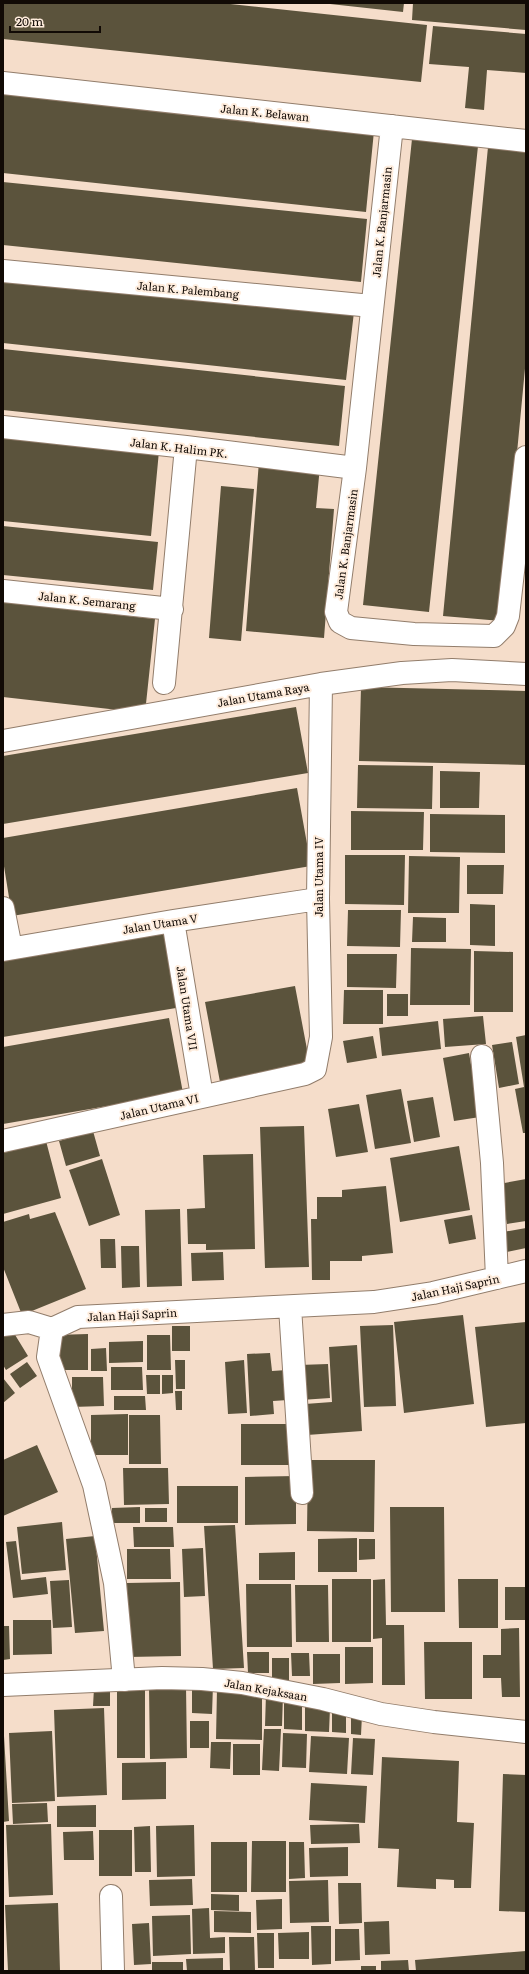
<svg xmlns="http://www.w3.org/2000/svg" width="529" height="1974" font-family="Literata,serif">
<rect width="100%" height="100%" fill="#f5ddca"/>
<path fill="#5b533c" d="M3,3H221L427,25L421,82L3,39Z
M321,3H404L403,12Z
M413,3H526V30L412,20Z
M433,26L526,34V73L487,70L484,110L465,108L469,67L429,64Z
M3,91L374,131L366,212L3,173Z
M412,139L478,146L429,612L363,605Z
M488,147L526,151V358L501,621L443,616Z
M3,182L367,219L361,282L3,245Z
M3,274L354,312L346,380L3,343Z
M3,349L345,386L339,446L3,410Z
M3,435L159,451L151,536L3,521Z
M259,461L320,466L316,508L334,509L324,638L246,631Z
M221,486L254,489L241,641L209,638Z
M3,526L158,542L153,590L3,575Z
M3,602L155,619L145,713L3,697Z
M361,687L526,691V765L359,761Z
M296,707L308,773L3,824V756Z
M358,765L433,766L432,809L357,808Z
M440,771L480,772L479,808H440Z
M297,788L311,866L12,916L3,860V838Z
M351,811L424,812L423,850H351Z
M430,814L505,815V853L430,852Z
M345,855H405L404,905L345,904Z
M409,856L460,857L459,913H408Z
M467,865H504L503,894H467Z
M470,904L495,905V946L470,945Z
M348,910H401L400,947L347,946Z
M413,917L446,918V942H412Z
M164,934L176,1008L3,1037V961Z
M411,948L471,949L470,1005H410Z
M474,951L513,952V1012H474Z
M347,954H397L396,988L347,987Z
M295,986L310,1065L220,1082L205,1002Z
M344,990H383V1024H343Z
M387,994H408V1016H387Z
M483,1016L486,1044L445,1047L443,1019Z
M169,1018L183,1093L3,1124V1047Z
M438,1021L441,1049L382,1056L379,1028Z
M526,1035V1133H523L515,1089L524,1087L516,1037Z
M373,1036L377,1058L347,1063L343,1041Z
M512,1042L519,1084L499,1088L492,1045Z
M469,1053L480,1117L454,1121L443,1058Z
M401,1089L411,1143L375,1149L366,1095Z
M433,1097L440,1137L414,1142L407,1101Z
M359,1104L368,1152L336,1157L328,1109Z
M304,1126L309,1267L265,1268L260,1127Z
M93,1131L100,1156L66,1166L59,1141Z
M46,1141L61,1198L3,1214V1153Z
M459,1146L470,1210L400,1222L390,1158Z
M253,1154L255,1249L206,1250V1244H188L187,1209L205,1208L203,1155Z
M102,1159L120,1215L89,1226L69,1170Z
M526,1179V1221L507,1224L499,1184Z
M386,1186L393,1253L362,1256V1261H330V1280H312L311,1219H317V1197H342V1190Z
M180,1209L182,1286L147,1287L145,1210Z
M55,1212L86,1289L22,1315L3,1267V1222L29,1214L30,1219Z
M472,1215L476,1239L449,1244L444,1220Z
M526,1228V1248L507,1252L503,1232Z
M100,1239H115L116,1268H101Z
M121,1246H139L140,1287L122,1288Z
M223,1252L224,1280L192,1281L191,1253Z
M463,1315L474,1404L404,1413L394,1322Z
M526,1322V1423L486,1427L475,1327Z
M9,1325L28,1356L6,1370L3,1365V1329Z
M393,1325L396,1406L364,1407L360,1326Z
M172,1326H190V1351H172Z
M88,1334V1370H55V1335Z
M147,1335H170L171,1370H147Z
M143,1341V1362L109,1363V1342Z
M357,1345L362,1431L307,1435L305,1404L332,1402L329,1347Z
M106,1348L107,1371H91V1349Z
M270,1353L272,1371L287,1370L288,1400L273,1401L274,1414L250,1416L247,1354Z
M175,1360H185V1389H176Z
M244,1360L247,1413L228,1414L225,1362Z
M27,1362L37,1376L20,1388L10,1374Z
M328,1364L330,1398L301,1400L299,1365Z
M111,1367H142L143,1390H111Z
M146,1375H160V1394H147Z
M162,1375H173V1393L162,1394Z
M72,1377H103L104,1406L72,1407Z
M3,1378L15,1393L3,1403Z
M175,1391H182V1410H176Z
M114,1396H145L146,1410H114Z
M128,1414V1455H91V1415Z
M129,1415H160L161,1464H129Z
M241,1424H296V1465H241Z
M37,1445L58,1492L3,1516V1460Z
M308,1460H375L374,1532L307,1531Z
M123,1468H168L169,1504L124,1505Z
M296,1476V1524L245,1525V1477Z
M177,1486H238V1523H177Z
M140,1507V1523H112V1508Z
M390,1507H444L445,1612H391Z
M145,1508H167V1522H145Z
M62,1522L66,1570L22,1574L17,1527Z
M235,1525L244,1668L213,1669L204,1526Z
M133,1527H173L174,1547H134Z
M95,1536L104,1631L75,1633L66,1539Z
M357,1538V1572H318V1539Z
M359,1539H375V1559L359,1560Z
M16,1541L21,1580L46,1577L48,1594L13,1598L6,1542Z
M203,1548L205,1596L184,1597L182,1549Z
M127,1549H170L171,1579H127Z
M295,1552V1580H259V1553Z
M332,1579H371V1642H332Z
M385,1579L386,1625H404L405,1685H382V1638L373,1639V1580Z
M458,1579H498V1628H459Z
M69,1580L72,1627L53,1628L50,1581Z
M180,1582L181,1656L128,1657L127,1583Z
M246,1584H291L292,1647H247Z
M295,1585H328L329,1642H296Z
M505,1587H526V1620H505Z
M13,1620H51L52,1654L13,1655Z
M3,1626H9L10,1659L3,1660Z
M519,1628L520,1697H502L501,1678H483V1655H501V1629Z
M424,1642H472V1699H425Z
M345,1647H373V1683L345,1684Z
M247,1652H269V1673H248Z
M291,1653H309L310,1676H292Z
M313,1654H340V1683L313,1684Z
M272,1658H289V1680H272Z
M117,1684H145V1758H117Z
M192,1685H213L212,1714L192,1713Z
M186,1686L187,1758L150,1759L149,1687Z
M94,1688H110V1706H93Z
M217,1689H262V1740L216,1739Z
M266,1694L283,1695L282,1726H265Z
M284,1700H302V1730L284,1729Z
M305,1707L330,1708L329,1732L305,1731Z
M104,1708L107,1795L57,1797L54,1710Z
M332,1712H346V1733L332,1732Z
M351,1715H362L361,1735L351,1734Z
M190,1721H209V1748H190Z
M264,1729H281L279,1771L262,1770Z
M52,1731L55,1801L12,1803L9,1733Z
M283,1733L307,1734L306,1768L282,1767Z
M3,1736H4L9,1821L3,1822Z
M311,1736L349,1738L347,1774L309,1772Z
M353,1738L375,1739L373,1775L351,1774Z
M211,1742H231L230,1769L210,1768Z
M233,1744H260V1775H233Z
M382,1757L459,1761L457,1822L474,1823L471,1888H454V1880L436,1879V1889L397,1887L399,1849L378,1848Z
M166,1762V1799L122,1800V1763Z
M503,1774L526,1775V1912L499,1911Z
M311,1783L367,1786L365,1823L309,1820Z
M47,1803L48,1822L13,1824L12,1804Z
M96,1805V1827H57V1806Z
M51,1824L53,1895L9,1897L6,1825Z
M359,1824L360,1843L311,1844L310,1825Z
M194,1825L195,1876L157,1877L156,1826Z
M150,1826L151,1872H135L134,1827Z
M99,1830H132V1876H99Z
M93,1831L94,1860H64L63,1832Z
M252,1841H286V1892H251Z
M211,1842H247V1892H211Z
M289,1842H304L305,1878L289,1879Z
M348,1847V1876L310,1877L309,1848Z
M192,1879L193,1905L150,1906L149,1880Z
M328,1880L329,1922L290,1923L289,1881Z
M338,1883H361L362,1923L339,1924Z
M211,1894L239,1895V1911L211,1910Z
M282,1899V1929L257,1930L256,1900Z
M58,1903L60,1971H8L5,1905Z
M209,1908L210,1938L225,1937V1953L193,1954L192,1909Z
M214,1911L251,1912V1933L214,1932Z
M190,1915L191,1954L153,1956L152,1916Z
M389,1921L390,1954L365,1955L364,1922Z
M149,1923L151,1964L134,1965L132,1924Z
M311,1926H331V1964L312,1965Z
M335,1929H359L360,1960L335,1961Z
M309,1932V1959H279L278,1933Z
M257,1933H274V1968H258Z
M229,1937H254L255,1970L230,1971Z
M526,1951V1971H416L415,1960Z
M223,1958V1971H187L186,1959Z
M408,1960L409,1971H381V1961Z
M152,1962H183V1971H152Z
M361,1966H376V1971H361Z"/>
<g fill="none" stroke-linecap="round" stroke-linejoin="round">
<defs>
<path id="minor" d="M3,83L526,141
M392,126L355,468L336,612L340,622L351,628L414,634L494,636L504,626L508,616L526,457
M3,271L372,306
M3,427L186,447L355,468
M3,591L172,609
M164,683L186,447
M3,741L321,684L402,673L452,670L526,674
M3,908L11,948
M173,921L202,1096
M3,950L173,921L318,899
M482,1056L492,1163L497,1278
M3,1141L305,1074L315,1069L321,1037L318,899L321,684
M290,1307L302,1493
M3,1325L29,1322L52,1329
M52,1329L78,1317L374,1302L433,1293L526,1271
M52,1329L48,1357L94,1485L115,1583L124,1680
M111,1896L113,1971"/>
<path id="tertiary" d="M3,1685L162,1678L202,1679L242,1683L323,1699L381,1714L434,1722L526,1732"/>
</defs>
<use href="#minor" stroke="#927d6b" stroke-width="24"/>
<use href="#tertiary" stroke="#927d6b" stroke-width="24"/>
<use href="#minor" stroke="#fff" stroke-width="22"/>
<use href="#tertiary" stroke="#fff" stroke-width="22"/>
</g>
<g text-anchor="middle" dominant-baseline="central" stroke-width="4" stroke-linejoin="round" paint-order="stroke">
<g font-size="11" fill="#110a05" stroke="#feecdc">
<text transform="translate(265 112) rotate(6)">Jalan K. Belawan</text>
<text transform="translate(381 222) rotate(-84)">Jalan K. Banjarmasin</text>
<text transform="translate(188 289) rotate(5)">Jalan K. Palembang</text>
<text transform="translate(179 447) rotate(7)">Jalan K. Halim PK.</text>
<text transform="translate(345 544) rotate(-82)">Jalan K. Banjarmasin</text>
<text transform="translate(87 600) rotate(6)">Jalan K. Semarang</text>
<text transform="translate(263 694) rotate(-10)">Jalan Utama Raya</text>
<text transform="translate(318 877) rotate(-90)">Jalan Utama IV</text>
<text transform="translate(160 923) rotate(-9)">Jalan Utama V</text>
<text transform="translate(188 1008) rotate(81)">Jalan Utama VII</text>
<text transform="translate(159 1106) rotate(-13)">Jalan Utama VI</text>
<text transform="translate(455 1287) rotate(-12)">Jalan Haji Saprin</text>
<text transform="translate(132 1314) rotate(-3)">Jalan Haji Saprin</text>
<text transform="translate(266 1689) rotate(10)">Jalan Kejaksaan</text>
</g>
</g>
<rect width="529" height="1974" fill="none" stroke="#110a05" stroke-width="8"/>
<path d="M10 26v6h90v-6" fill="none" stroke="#110a05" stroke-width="2"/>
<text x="16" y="26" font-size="12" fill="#110a05" stroke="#feecdc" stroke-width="3" paint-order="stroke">20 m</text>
</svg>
